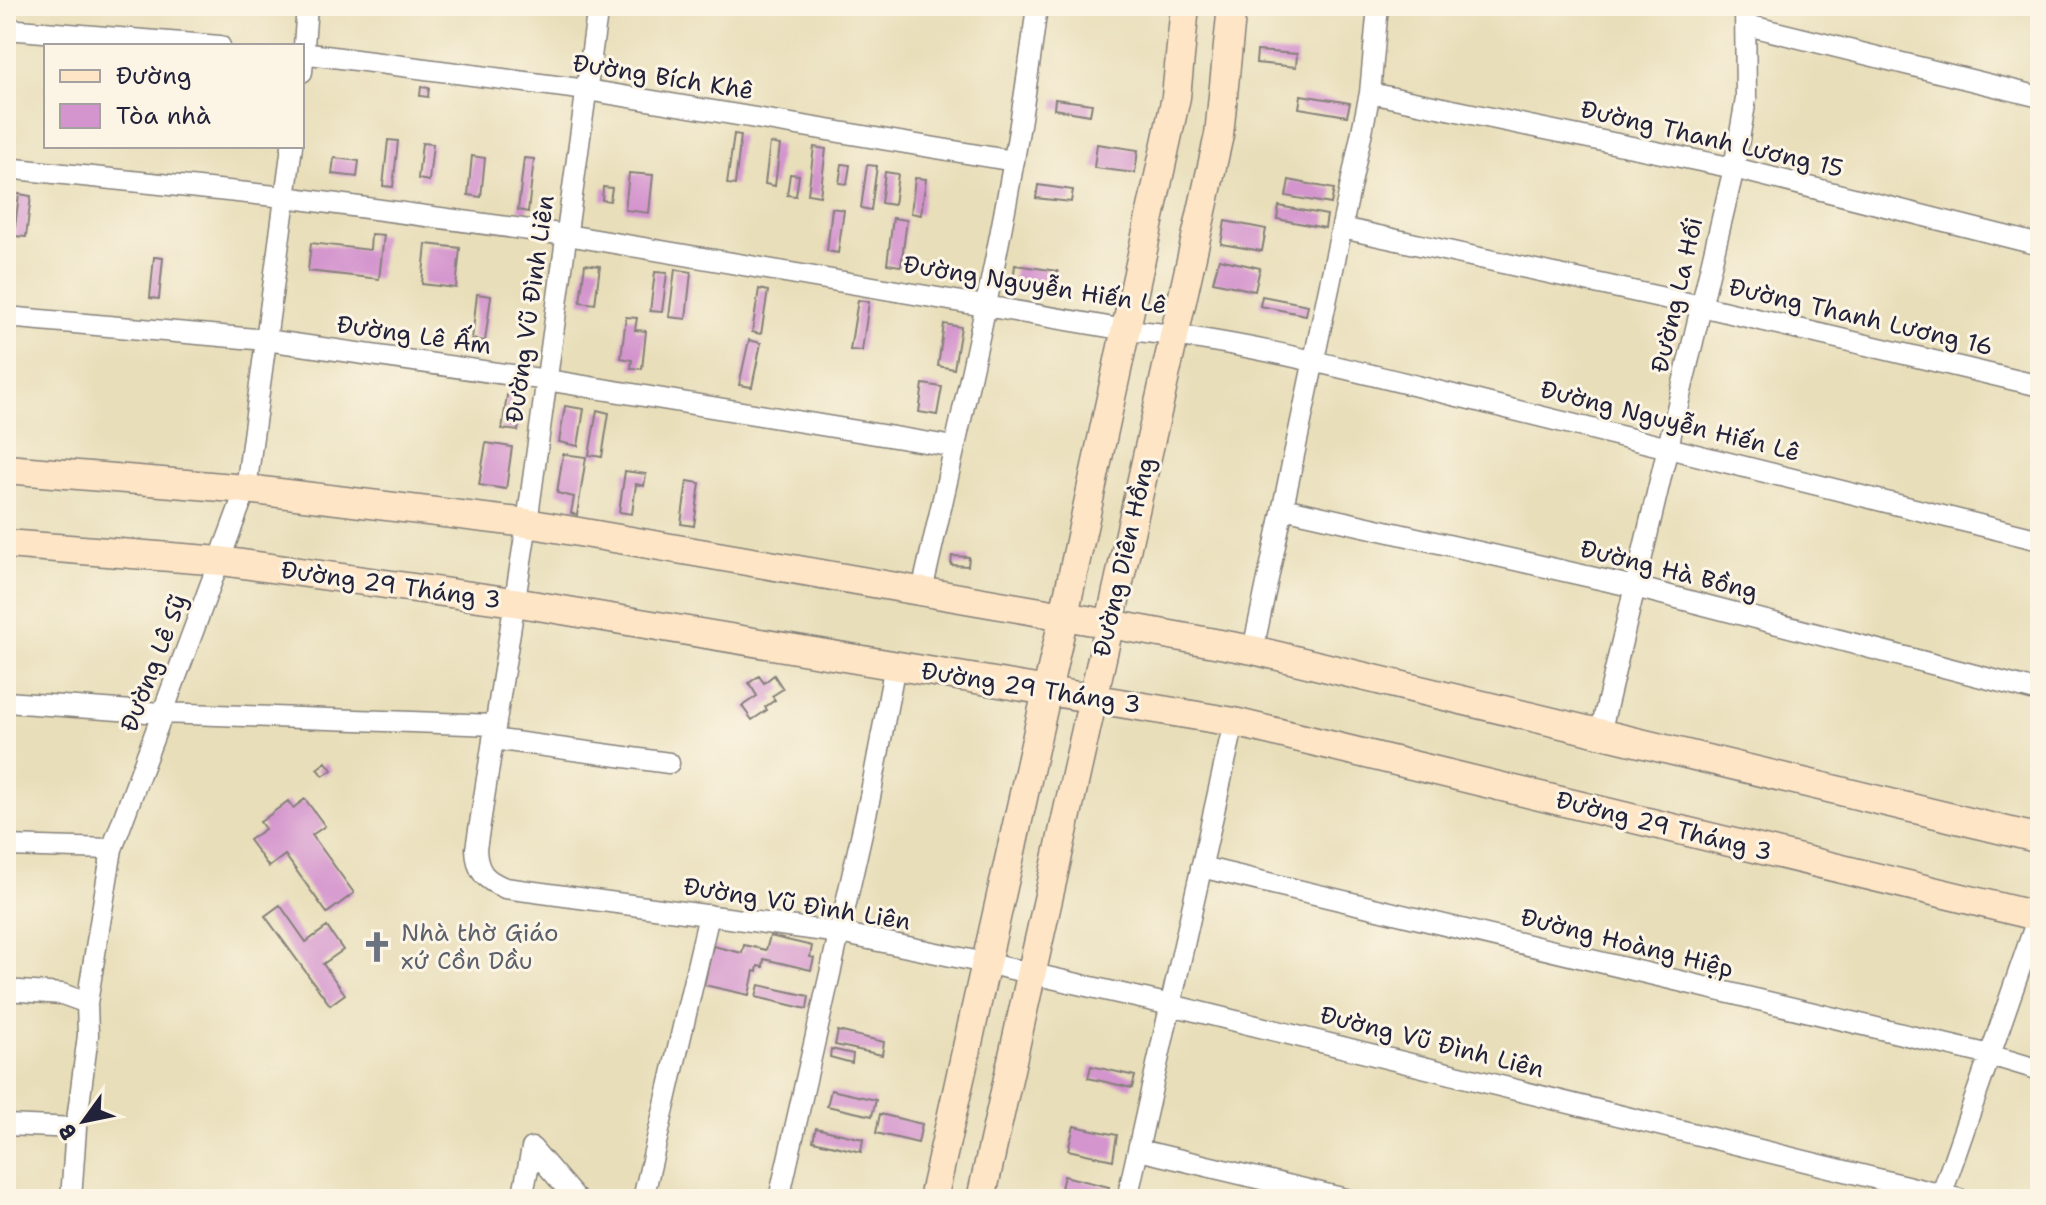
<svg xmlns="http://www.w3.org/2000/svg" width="2046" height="1205" font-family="'Shantell Sans',sans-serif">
<rect width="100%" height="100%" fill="#fcf5e5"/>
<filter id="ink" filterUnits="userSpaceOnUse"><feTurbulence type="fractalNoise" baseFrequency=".0125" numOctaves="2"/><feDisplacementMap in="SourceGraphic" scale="16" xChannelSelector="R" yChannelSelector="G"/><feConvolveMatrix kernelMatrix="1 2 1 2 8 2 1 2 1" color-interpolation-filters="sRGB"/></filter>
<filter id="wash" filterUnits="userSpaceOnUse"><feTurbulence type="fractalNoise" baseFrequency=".006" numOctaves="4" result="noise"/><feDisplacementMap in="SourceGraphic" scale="32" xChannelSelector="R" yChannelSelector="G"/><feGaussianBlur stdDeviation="1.8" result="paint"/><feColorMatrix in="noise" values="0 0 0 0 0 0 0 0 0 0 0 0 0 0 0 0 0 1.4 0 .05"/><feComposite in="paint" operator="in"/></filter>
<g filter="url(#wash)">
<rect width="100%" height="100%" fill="#e8deb9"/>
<g id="blocks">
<path fill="#d494ce" d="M1257,51L1297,54L1296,67L1256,63Z
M421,87L429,88L428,97L420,96Z
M1301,95L1350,103L1347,116L1299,108Z
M1055,99L1092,104L1090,115L1054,109Z
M734,134L741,135L735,185L727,184Z
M388,140L398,141L393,187L383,186Z
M422,143L433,144L429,181L418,179Z
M770,143L780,145L775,186L765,184Z
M1097,144L1138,150L1135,173L1094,168Z
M814,147L826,149L820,196L808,194Z
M472,156L485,158L481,197L468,195Z
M334,158L359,161L357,177L332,174Z
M524,158L534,159L528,212L518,210Z
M842,164L850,165L847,184L839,183Z
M867,165L877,166L871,210L861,208Z
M885,172L898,174L894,205L881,203Z
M629,173L653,175L649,213L625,210Z
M790,174L799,175L796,196L787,195Z
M915,178L926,179L921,215L911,213Z
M1289,180L1334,189L1331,204L1286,196Z
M1038,185L1073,190L1071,202L1036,198Z
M603,187L612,188L610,201L602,200Z
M19,194L31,196L26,237L14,236Z
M1279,206L1327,215L1325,228L1277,219Z
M832,208L844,210L838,253L827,251Z
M893,218L907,220L901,266L887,264Z
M1225,221L1266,229L1262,251L1221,244Z
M371,234L384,235L379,279L308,271L311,243L370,250Z
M426,244L460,248L456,288L422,284Z
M154,257L163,258L159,299L150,298Z
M1219,259L1260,268L1255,291L1213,282Z
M585,264L600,266L595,304L580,302Z
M1015,265L1058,271L1056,287L1013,281Z
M675,269L691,272L686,319L669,317Z
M655,272L667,273L662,312L650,311Z
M759,289L768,291L761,334L752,332Z
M477,294L491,296L485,341L472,339Z
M1262,296L1308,305L1306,315L1260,306Z
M858,300L869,302L862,351L850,350Z
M626,317L637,318L635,330L646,331L642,369L631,368L632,360L621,358Z
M944,324L961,327L954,369L938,366Z
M749,340L761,343L752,387L739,385Z
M923,384L942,387L937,415L919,412Z
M507,395L523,397L518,431L502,429Z
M565,406L584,409L578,446L559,442Z
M597,410L609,413L602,457L589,455Z
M486,443L512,447L506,489L479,485Z
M563,454L586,457L577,515L571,513L574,497L557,493Z
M625,471L646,474L644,486L636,484L632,514L619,512Z
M687,481L700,483L694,526L681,524Z
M952,556L969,557L968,566L951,565Z
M774,675L783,689L772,696L775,700L765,707L767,710L752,720L742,706L757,696L749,683L759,676L764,683Z
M326,762L332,770L323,776L317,769Z
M305,799L325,826L312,835L354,893L327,913L285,855L269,867L249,840L265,829L260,822L267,817L288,801L293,808Z
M280,905L306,942L327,927L343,950L323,964L345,994L330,1005L265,916Z
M770,936L812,946L810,957L814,958L811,970L764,959L763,967L758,966L757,972L754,971L749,995L704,985L713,946L742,953L744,945L766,950Z
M759,985L809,996L807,1009L756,997Z
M838,1031L884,1042L882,1055L835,1045Z
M831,1049L853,1054L852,1063L830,1057Z
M1091,1066L1135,1076L1132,1088L1088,1078Z
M831,1090L876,1100L872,1116L827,1106Z
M880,1114L922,1124L918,1143L876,1133Z
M1074,1126L1117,1135L1113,1160L1068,1150Z
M816,1128L863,1139L861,1152L813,1141Z
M1064,1176L1109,1187L1106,1198L1061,1188Z"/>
</g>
</g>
<g filter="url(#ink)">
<use href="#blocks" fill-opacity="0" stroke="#85807a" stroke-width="2"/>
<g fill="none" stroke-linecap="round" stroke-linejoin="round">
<defs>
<path id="street" d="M598,6L527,523L476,849C477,872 485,880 505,888L840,933L985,963L1171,1005L1959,1199
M1747,25L2040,97
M6,29L220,46
M302,53L587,90L1014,161
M302,72L307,6
M1370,93L1734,168L2040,245
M6,168L285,197L567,235L1126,330C1246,340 1365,374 1482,402C1668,447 1854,493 2040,540
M1342,228L1701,306L2040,386
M6,317L266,340L547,380L955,447
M1283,508L1635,587L2040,692
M922,591C966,397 1013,204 1037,6
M1253,650L1370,93L1378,6
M6,702L161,713L495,725
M1600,734L1734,168L1746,99L1745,6
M493,739L669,763
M6,846L112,849
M1201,867L1990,1055L2040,1070
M6,990L62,994L87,1003
M6,1125L76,1128
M1139,1150L1346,1199
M71,1199L76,1128L88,1035L87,1003L112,849L246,489L292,146
M522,1199L532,1148L576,1199
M643,1199L709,915
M779,1199L870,797L895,665
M1127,1199L1234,722
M1940,1199L2040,911"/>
<path id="secondary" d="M6,469L246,489L527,523L1110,624L1253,650L2040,839
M6,544L221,561L514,602L1234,722L2040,917
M933,1199L1064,615L1176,97L1185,6
M981,1199L1219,135L1232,6"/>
</defs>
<use href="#street" stroke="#85807a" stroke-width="23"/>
<use href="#secondary" stroke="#85807a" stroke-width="31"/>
<use href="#street" stroke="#fff" stroke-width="20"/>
<use href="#secondary" stroke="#fde5c5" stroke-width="28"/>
</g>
</g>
<defs>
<symbol id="church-bare" viewBox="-9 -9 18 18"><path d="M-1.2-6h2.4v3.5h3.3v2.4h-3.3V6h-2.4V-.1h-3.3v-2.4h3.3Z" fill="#6b7280" stroke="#fcf5e5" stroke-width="2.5" paint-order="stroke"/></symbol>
</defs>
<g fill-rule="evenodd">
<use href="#church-bare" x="355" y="925" width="44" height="44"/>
</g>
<g text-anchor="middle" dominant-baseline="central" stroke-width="6" stroke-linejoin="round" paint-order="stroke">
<g font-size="24" fill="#22223b" stroke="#fcf5e5">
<text transform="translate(663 77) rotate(9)">Đường Bích Khê</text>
<text transform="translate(1712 139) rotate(13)">Đường Thanh Lương 15</text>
<text transform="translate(1035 285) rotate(9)">Đường Nguyễn Hiến Lê</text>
<text transform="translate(1677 295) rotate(-77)">Đường La Hối</text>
<text transform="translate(530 309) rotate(-82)">Đường Vũ Đình Liên</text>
<text transform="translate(1861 317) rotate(13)">Đường Thanh Lương 16</text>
<text transform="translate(414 335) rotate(8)">Đường Lê Ấm</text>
<text transform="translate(1670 421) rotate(14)">Đường Nguyễn Hiến Lê</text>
<text transform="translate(1124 557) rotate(-77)">Đường Diên Hồng</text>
<text transform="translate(1669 570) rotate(14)">Đường Hà Bồng</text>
<text transform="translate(391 585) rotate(8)">Đường 29 Tháng 3</text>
<text transform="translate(154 663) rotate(-69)">Đường Lê Sỹ</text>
<text transform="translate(1031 688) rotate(9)">Đường 29 Tháng 3</text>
<text transform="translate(1664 826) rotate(14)">Đường 29 Tháng 3</text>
<text transform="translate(797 904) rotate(9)">Đường Vũ Đình Liên</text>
<text transform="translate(1627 943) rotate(14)">Đường Hoàng Hiệp</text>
<text transform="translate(1432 1042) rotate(14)">Đường Vũ Đình Liên</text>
</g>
<g font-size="24" fill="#5b616d" stroke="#fcf5e5" text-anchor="start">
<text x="401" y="933">Nhà thờ Giáo<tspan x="401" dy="28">xứ Cồn Dầu</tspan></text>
</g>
</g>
<rect width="2046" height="1205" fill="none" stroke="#fcf5e5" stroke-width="32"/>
<rect x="44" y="44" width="260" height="104" fill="#fcf5e5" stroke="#a5a1a1" stroke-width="2"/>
<rect x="60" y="70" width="40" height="12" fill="#fde5c5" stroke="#a5a1a1" stroke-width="2"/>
<text x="116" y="84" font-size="24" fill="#22223b">Đường</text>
<rect x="60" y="104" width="40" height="24" fill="#d494ce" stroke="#a5a1a1" stroke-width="2"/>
<text x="116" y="124" font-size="24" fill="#22223b">Tòa nhà</text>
<g transform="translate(84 1121) rotate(237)" stroke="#fcf5e5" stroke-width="6" paint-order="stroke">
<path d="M0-6L14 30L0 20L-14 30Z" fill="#22223b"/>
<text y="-12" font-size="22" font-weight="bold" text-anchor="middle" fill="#22223b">B</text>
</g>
</svg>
